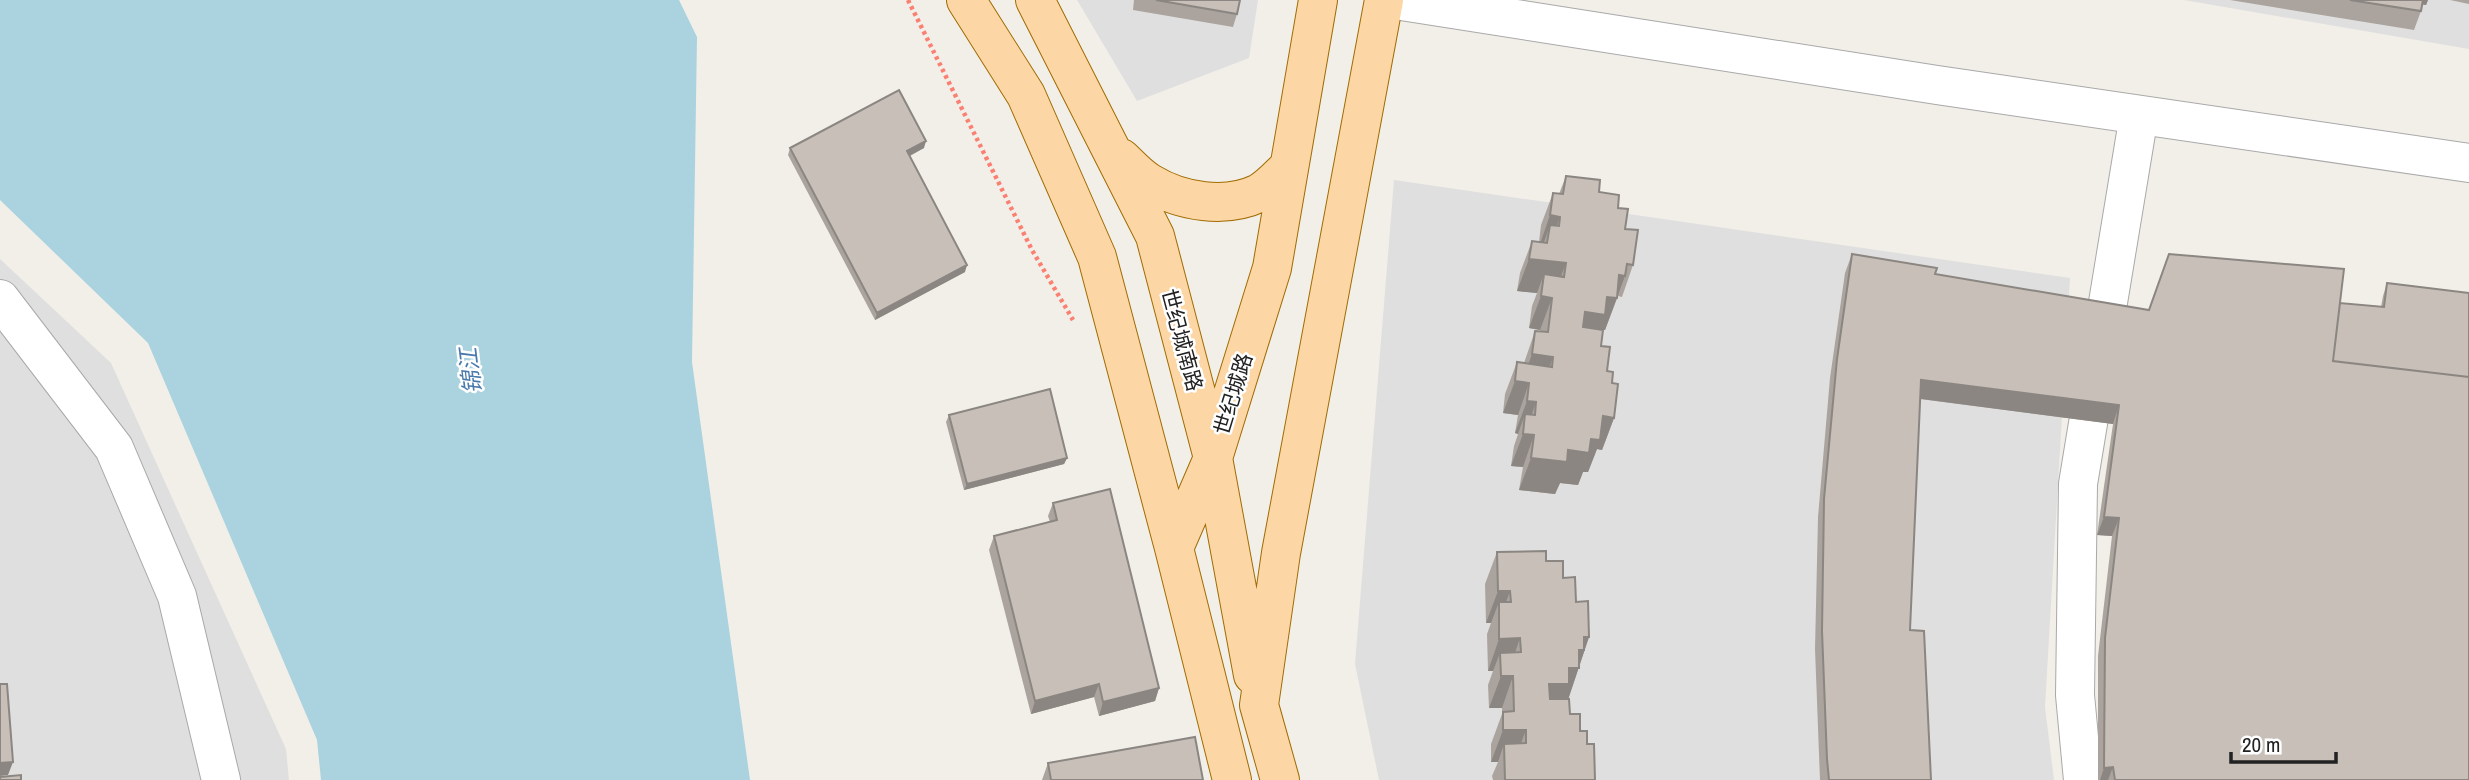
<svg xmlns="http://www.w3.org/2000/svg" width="2469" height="780" font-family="'Archivo Narrow','Noto Sans SC',sans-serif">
<rect width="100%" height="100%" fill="#f2efe9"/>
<path fill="#e0dfdf" d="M1077,0H1258L1249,58L1137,101Z
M2184,0H2469V49Z
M1394,180L2070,278L2045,707L2054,780H1379L1355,664Z
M0,259L111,363L286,749L289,780H0Z"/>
<path fill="#aad3df" d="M0,0H679L697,37L692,362L750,780H321L317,740L148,343L0,200Z"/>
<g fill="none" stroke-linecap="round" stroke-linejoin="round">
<defs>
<path id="minor" d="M1395,0L1937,85L2469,163
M0,299L114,448L177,596L221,780
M2083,780L2075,695L2078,484L2139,115"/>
<path id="major" d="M966,0L1026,95L1097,257L1174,548L1232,780
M1035,0L1155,236L1213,458L1253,675
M1121,158C1130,166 1139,177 1150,183C1181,202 1226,209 1259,193C1270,187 1279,176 1288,168
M1174,548L1213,458L1272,268L1318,0
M1280,780L1259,705L1281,553L1384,0"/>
</defs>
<use href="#minor" stroke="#a9a9a9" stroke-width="40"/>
<use href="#major" stroke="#a06b00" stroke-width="40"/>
<path stroke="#fa8072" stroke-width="4.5" stroke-dasharray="3.5 3.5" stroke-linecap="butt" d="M908,0L1032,250L1073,320"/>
<use href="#minor" stroke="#fff" stroke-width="38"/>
<use href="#major" stroke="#fcd6a4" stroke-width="38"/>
</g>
<path fill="#aba49e" d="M1134,0H1240L1237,14L1233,27L1133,10Z
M2230,0H2428L2426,5L2422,4L2421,11L2414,30Z
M2450,0H2469V4Z
M790,148H924L910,156L965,272L875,320L788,155Z
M1566,176L1599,192L1618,208L1625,229L1633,265L1622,297L1618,296L1605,330H1603L1601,346L1612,383L1614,418L1602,450L1597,449L1588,472H1583L1578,485L1560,483L1555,494L1519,490L1523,467L1511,466L1514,446L1518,434L1515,433L1518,415L1503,413L1505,394L1517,362L1524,363L1535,331H1540V330L1529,328L1532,306L1537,293L1517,291L1520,273L1532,241L1539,242L1541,225L1553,193L1559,194Z
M1852,254L1935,274L2148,310L2340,303L2381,307L2383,296L2387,283L2469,780H2098V656L2112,536L2097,535L2113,424L1920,399L1910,630L1931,780H1820L1815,649L1818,517L1830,378L1845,273Z
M949,415L1067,458L1064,464L964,490L946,422Z
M1053,503L1159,688L1155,701L1099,716L1094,697L1031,714L989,550L994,536L1050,522L1048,516Z
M1497,552L1546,561L1563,578L1576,602L1589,637L1568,699L1570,714L1587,744L1595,780H1493L1492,776L1498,762H1491V744L1502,714V708H1489L1488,685L1493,671H1488L1487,634L1491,623H1486L1485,584Z
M1048,763L1203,780H1042Z"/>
<path fill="#8b8681" d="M2420,0H2428L2426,5L2419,4Z
M926,141L924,148L905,158L907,151Z
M1550,215L1560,217L1549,249L1550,225L1542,248L1539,247Z
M1529,259L1566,263L1554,295L1544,274L1537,293L1517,291Z
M967,265L965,272L875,320L877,313Z
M1619,275L1625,276L1605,330L1599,329L1573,344L1585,312L1607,297Z
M1541,296L1552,298L1540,330L1529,328Z
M1532,354L1553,357L1542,389L1529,383L1518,415L1503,413L1515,381L1522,382Z
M1921,380L2119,405L2113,424L1914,398Z
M1527,401L1536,402L1525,434L1534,435L1523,467L1511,466L1523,434L1525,414L1518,434L1515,433Z
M1603,416L1614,418L1602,450L1597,449L1588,472H1583L1578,485L1560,483L1555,494L1519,490L1531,458L1568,450L1591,439Z
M1067,458L1064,464L964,490L967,484Z
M2104,517L2119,518L2112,536L2097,535Z
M1498,591H1510L1499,622V602L1491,623H1486Z
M1584,637H1589L1568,700L1538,716L1549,684L1569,668Z
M1520,638L1509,670L1500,653L1493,671H1488L1499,639Z
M1501,676H1513L1502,708H1489Z
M1099,684L1094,697L1031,714L1035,701Z
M1159,688L1155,701L1099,716L1103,702Z
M1503,730H1526L1514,761L1504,744L1498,762H1491Z
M13,762L8,775L0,776V763Z
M2113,767L2108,780H2100L2104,768Z"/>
<path fill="#c7bfb8" stroke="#8b8681" stroke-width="2" d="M1156,0H1240L1237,14Z
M2350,0H2423L2421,11Z
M899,90L926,141L907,151L967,265L877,313L790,148Z
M1566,176L1600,180L1599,192L1619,195L1618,208L1628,209L1625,229L1638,230L1633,265L1627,264L1625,276L1619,275L1617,298L1607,297L1605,315L1585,312L1583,327L1603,330L1601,346L1610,347L1607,371L1613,372L1612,383L1618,384L1614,418L1603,416L1600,440L1591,439L1589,453L1568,450L1567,462L1531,458L1534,435L1523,434L1525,414L1535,415L1536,402L1527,401L1529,383L1515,381L1517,362L1552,367L1553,357L1532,354L1535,331L1548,332L1552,298L1541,296L1544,274L1564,277L1566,263L1529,259L1532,241L1547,243L1550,225L1559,226L1560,217L1550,215L1553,193L1563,194Z
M1852,254L1937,268L1935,274L2149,310L2169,254L2344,269L2333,361L2469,377V780H2115L2113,767L2104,768L2105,638L2119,518L2104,517L2119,405L1921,380L1910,630L1924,631L1931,780H1829L1827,759L1822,631L1824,499L1837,359Z
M2387,283L2469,293V377L2333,361L2340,303L2384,307Z
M1050,389L1067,458L967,484L949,415Z
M1110,489L1159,688L1103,702L1099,684L1035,701L994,536L1057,520L1053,503Z
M1546,551V561H1563V578L1575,577L1576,602L1588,601L1589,637H1584V650H1579V668H1569V684H1549L1550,699H1569L1570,714H1580V731H1587V744H1594L1595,780H1505L1504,744L1526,743V730H1503V712L1514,711L1513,676H1501L1500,653L1521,652L1520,638L1499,639V602H1511L1510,591H1498L1497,552Z
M0,684H7L13,762L0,763Z
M1195,737L1203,780H1051L1048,763Z
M21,775V780H0V777Z"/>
<g text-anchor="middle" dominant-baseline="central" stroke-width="5" stroke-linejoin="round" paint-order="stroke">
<g font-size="21" fill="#222" stroke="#fff">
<text transform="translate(1182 340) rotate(75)">世纪城南路</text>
<text transform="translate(1233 394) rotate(-73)">世纪城路</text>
</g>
<g font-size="23" font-style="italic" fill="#4a7aab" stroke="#fff">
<text transform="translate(470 371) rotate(-97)">锦江</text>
</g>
</g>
<path d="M2231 752v10h105v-10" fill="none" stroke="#222222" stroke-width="3.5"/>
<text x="2242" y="752" font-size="21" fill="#222222" stroke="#ffffff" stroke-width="5" paint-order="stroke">20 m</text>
</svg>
